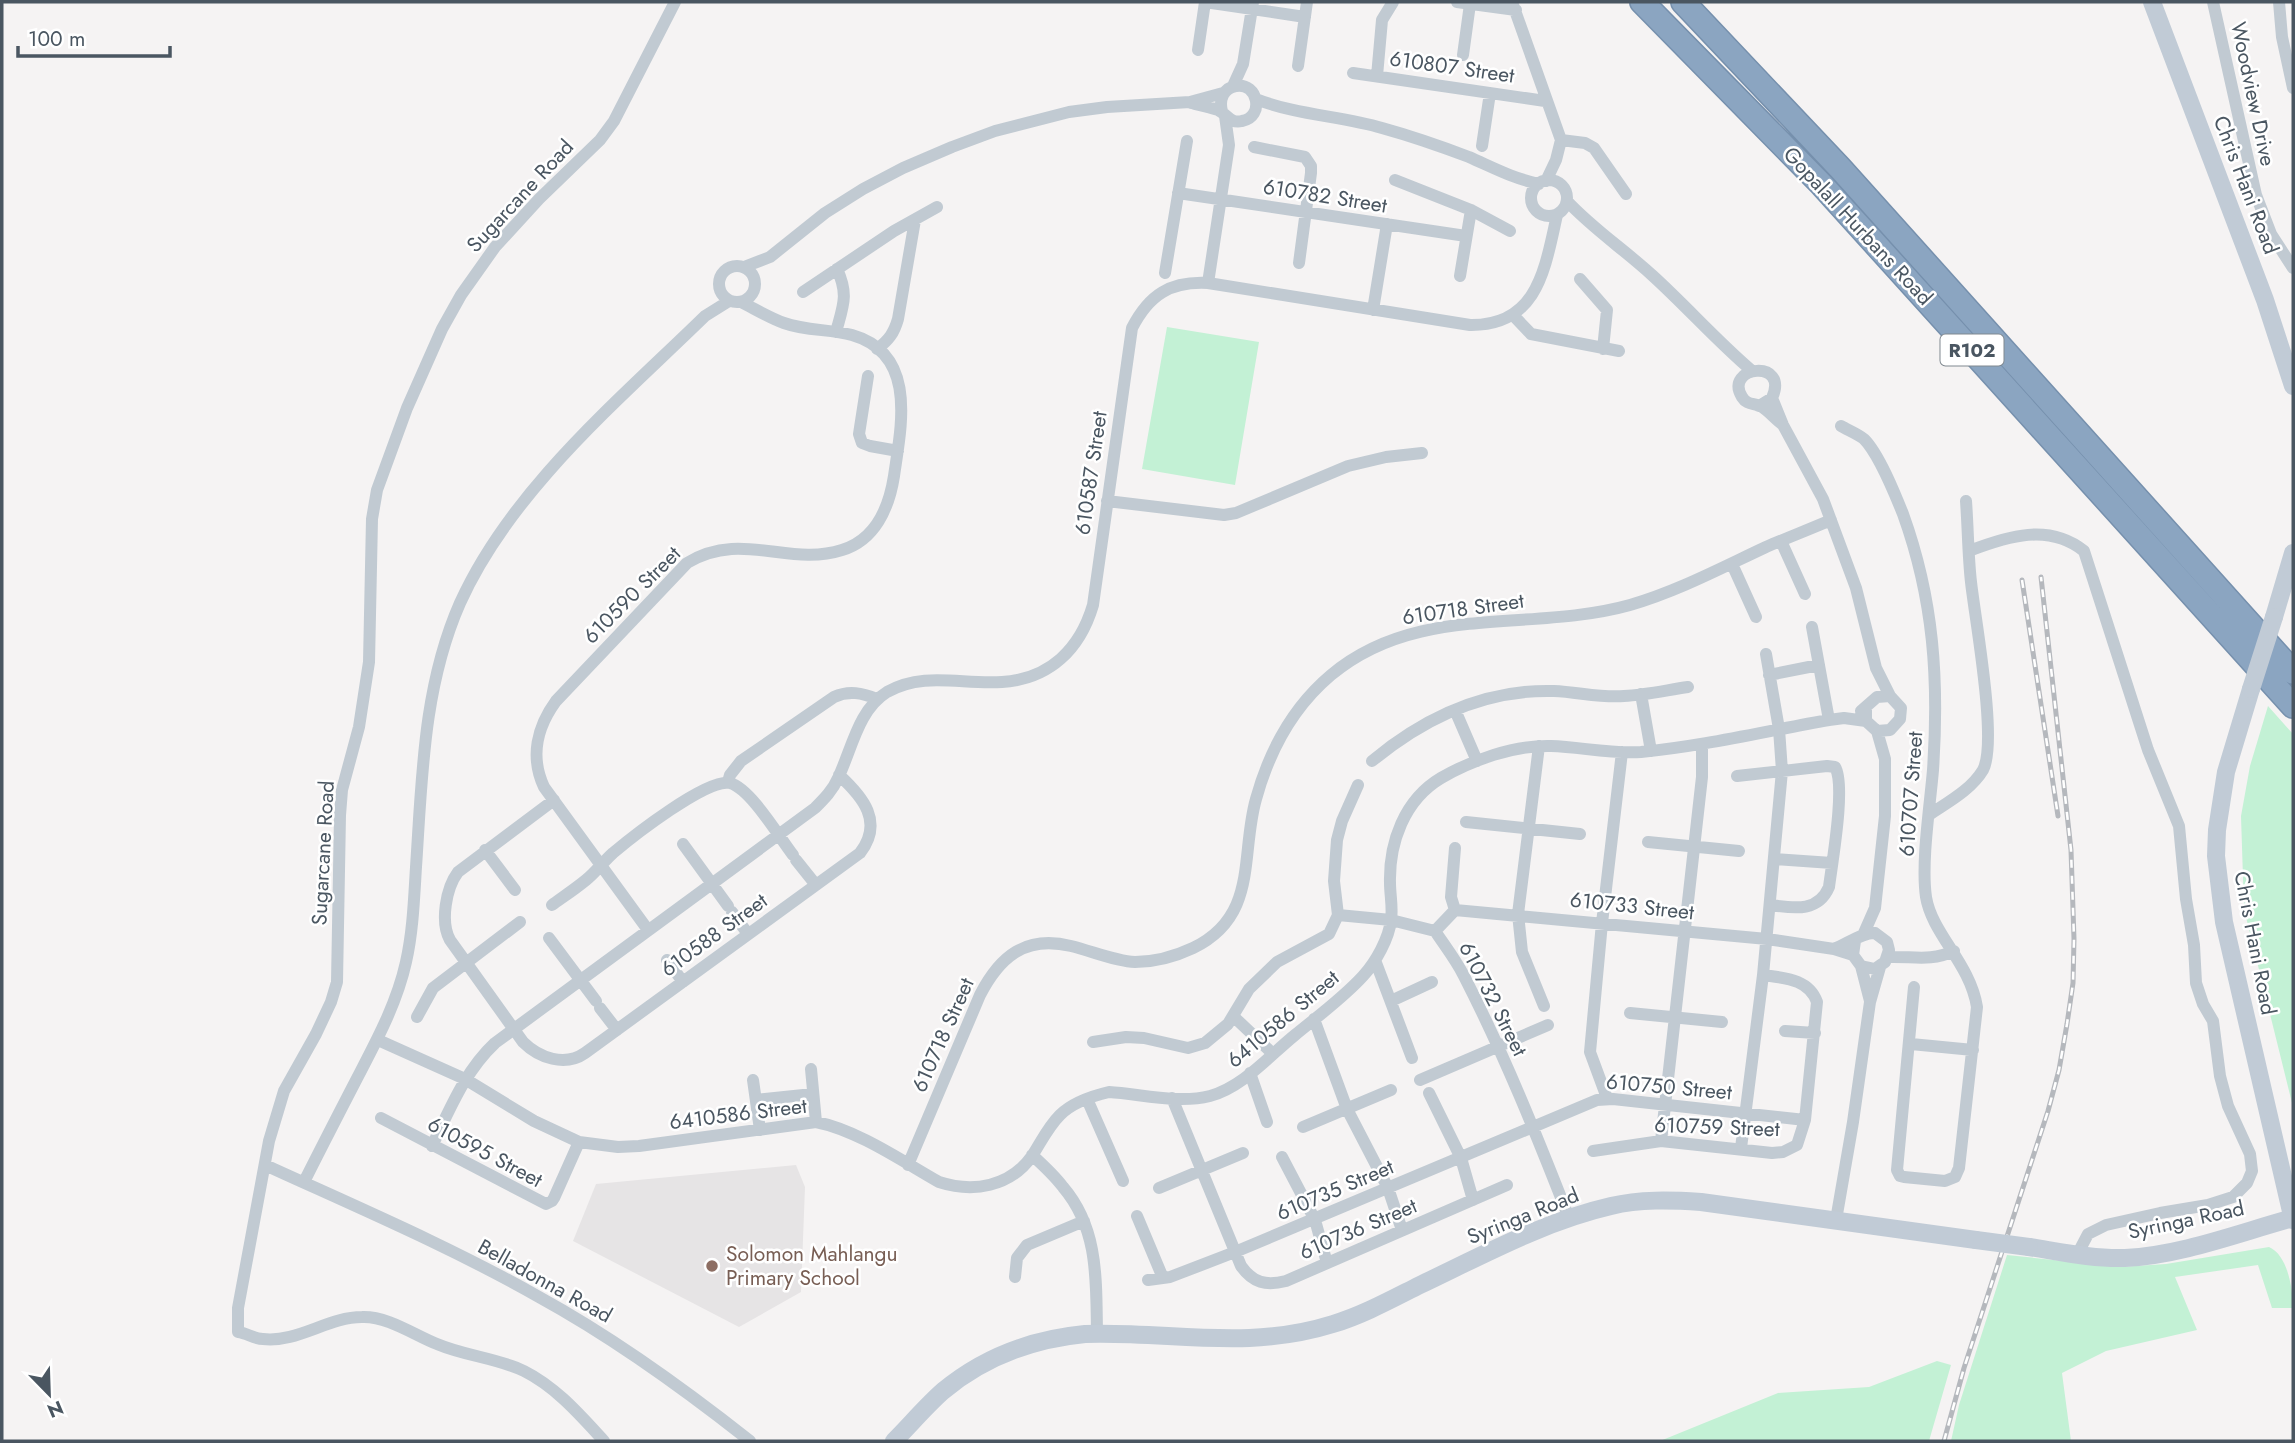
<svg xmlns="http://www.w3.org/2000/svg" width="2295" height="1443" font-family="Jost,sans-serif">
<rect width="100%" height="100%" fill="#f5f3f3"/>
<path fill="#e6e4e5" d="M796,1165L805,1187L801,1292L739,1327L573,1241L596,1184Z"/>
<path fill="#c3f1d5" d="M1167,327L1259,342L1235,485L1142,469Z
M2268,706L2293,734V1107L2244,909L2241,816L2250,766Z
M2269,1247C2288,1255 2293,1290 2293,1308H2272L2258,1265L2175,1277L2197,1330L2106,1351L2062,1373L2071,1441H1951L1959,1405L2007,1255L2120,1267L2166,1264Z
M1937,1361L1951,1365L1929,1441H1660L1778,1393L1869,1387Z"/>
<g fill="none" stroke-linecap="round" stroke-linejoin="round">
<defs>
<path id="highway" d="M1642,2L1822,185L2293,706
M1683,2L1840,168L2293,672"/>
</defs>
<use href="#highway" stroke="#7690ad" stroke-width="26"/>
<path stroke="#c1cad2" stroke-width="12" d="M1205,2L1305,17
M1457,2L1516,10
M1512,2L1561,140L1556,160L1546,181
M2213,2L2256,195L2271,234L2293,268
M2279,2L2282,37L2293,88
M1198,50L1205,2
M1463,55L1470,4
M1298,66L1307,2
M1353,73L1545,101
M1377,76L1382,20L1393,2
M1233,86L1243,64L1253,2
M1256,99C1296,115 1341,116 1382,128C1411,136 1440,146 1469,157C1494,168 1512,178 1539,184
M1191,103C1200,105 1210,107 1218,110C1227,114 1230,124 1242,121C1265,117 1258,82 1236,86C1223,88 1219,100 1222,111
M1561,140L1585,143L1594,148L1626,194
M1482,146L1490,93
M1254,147L1305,157L1311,166V173L1299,263
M1395,180L1471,210L1510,231
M1531 198a18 18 0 1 1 36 0a18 18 0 1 1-36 0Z
M1178,193L1466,236
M1567,201C1593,229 1625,250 1653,276C1687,307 1717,341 1751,370
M719 284a18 18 0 1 1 36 0a18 18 0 1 1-36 0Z
M744,267L770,257L825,213L863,189L903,168L952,147L995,131L1069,112L1107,107L1190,102L1223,93
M1165,273L1187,141
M1460,276L1471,210
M1580,279L1607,310L1603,349
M1208,283L1229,145L1225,116
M803,292L894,231L937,207
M1373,310L1387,224
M1513,315L1531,334L1619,351
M836,332C843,306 849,295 837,269
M877,349C889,340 894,333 898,319L915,220
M868,376L859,434L862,443L870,446L898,451
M1772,398L1783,425L1823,499L1856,588L1876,668L1890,696L1901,708L1900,719L1890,730L1877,731L1866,721V708
M1759,406L1772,398C1790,358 1723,366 1742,397C1747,405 1753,403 1760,406C1768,410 1775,419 1782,424
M1841,426C1848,430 1858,434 1864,439C1879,454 1895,494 1903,514C1934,600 1939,680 1933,770C1930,806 1921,862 1926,897C1932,934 1970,963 1977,1007L1959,1168L1955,1177L1945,1181L1904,1177L1900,1176L1897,1170L1914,987
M1107,501L1224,515L1236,513L1348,466L1386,457L1422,453
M1781,541L1805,594
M1969,551C2008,536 2049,523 2084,551L2148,750L2179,826L2186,899L2194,945L2196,983L2203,1004L2213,1021L2220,1076L2228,1106L2250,1154L2252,1171L2247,1183L2233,1197L2208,1205L2160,1213L2106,1225L2088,1234L2077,1255
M1732,564L1756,617
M1812,627L1829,720
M1769,675L1819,665
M1641,694L1651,751
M1455,710L1477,761
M1861,711L1877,697L1890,696
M1539,746L1518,914L1522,952L1544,1006
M1372,761C1424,718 1486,689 1554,691C1578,692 1601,698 1624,696C1646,695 1667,690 1688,687
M1737,776L1827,766L1835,767C1846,785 1832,863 1829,887C1818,913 1793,908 1770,905
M728,782L730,775L741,761L834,697C849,690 862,693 877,699
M554,800L458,872C446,888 440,922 450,940L523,1042C539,1058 565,1067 585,1053L860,853C884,822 863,797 839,775
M1929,815C1948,802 1971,790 1983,770C1998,742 1975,619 1971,582C1968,555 1968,528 1966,501
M1466,822L1580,834
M1648,842L1739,851
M683,844L728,906
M1455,848L1451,897L1455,910
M485,850L515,890
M1774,859L1832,863
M796,860L816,885
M552,905C563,897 575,889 586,880C596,872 603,862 613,853C632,837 707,778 730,783C751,789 779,837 793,855
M732,912L748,934
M1338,915L1391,920L1435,931C1445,946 1456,960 1464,976C1504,1054 1537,1136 1569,1218
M648,930L544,787C530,757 537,727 556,701L687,563C741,530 789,567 842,550C875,540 889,508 894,476C901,427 918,354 852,335C830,329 806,331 784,323C770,318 755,309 741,302
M1435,931L1455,910L1767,939L1834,949L1853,955
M1864,933L1875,908L1885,816V759L1877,731
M549,938L596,1001
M1834,949C1847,944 1863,932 1875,933L1887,942L1889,950L1885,962L1875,969L1861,966L1853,955L1855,941
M1888,957C1913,956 1930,962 1954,951
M667,960L683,982
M1375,960L1412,1058
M1861,966L1870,1001
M1391,1001L1432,982
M600,1008L617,1030
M1630,1013L1722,1022
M417,1017L433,988L520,922
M1234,1017L1272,1053
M1314,1019L1347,1109L1388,1188L1402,1230
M1785,1031L1815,1033
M378,1040L465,1079L534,1121L579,1142L618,1147L639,1146L816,1122C857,1130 902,1161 939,1182C973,1193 1010,1187 1032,1156C1041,1142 1048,1127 1060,1115C1073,1102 1092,1096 1109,1092C1141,1094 1178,1104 1210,1096C1243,1087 1269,1056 1295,1035C1318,1016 1343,998 1363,976C1376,962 1389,938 1391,920C1393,908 1390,895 1390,883C1389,843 1404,800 1441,778C1472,760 1514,745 1551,746C1581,747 1610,754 1641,752C1704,746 1766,731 1829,720L1844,718L1866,721
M1093,1042L1126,1037L1144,1038L1188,1048L1205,1043L1228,1024L1249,989L1277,962L1329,934L1338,915L1334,881L1337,840L1342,821L1358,785
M1911,1044L1973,1050
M811,1069L816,1122
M1250,1073L1267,1122
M753,1080L760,1130
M1420,1080L1548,1025
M1429,1093L1461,1158L1473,1200
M1172,1098L1241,1266C1253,1283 1266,1286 1286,1281L1507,1185
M1607,1098L1590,1052L1602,923L1622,752
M1087,1099L1123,1181
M756,1100L813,1094
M381,1118L546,1204L552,1201L554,1198L579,1142
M1303,1127L1391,1090
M1661,1141L1702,777V744
M432,1146C450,1109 465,1071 495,1043L815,808C824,799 833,790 838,778C852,749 858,710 887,692C924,671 962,685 1002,682C1050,679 1080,649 1093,605L1132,328C1149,295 1170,281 1208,283L1470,325C1538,326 1545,268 1557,215
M1741,1148L1763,975L1782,771L1779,729L1766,654
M1593,1151L1661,1141L1772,1153L1783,1152L1797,1145L1805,1120L1817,1002C1809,979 1785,978 1763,975
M1032,1155C1043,1165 1054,1175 1063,1187C1099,1229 1096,1281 1097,1333
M1282,1157L1315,1220L1327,1263
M265,1165C357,1207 451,1247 539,1297C614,1338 683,1388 750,1441
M908,1165L980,995C1000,956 1026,935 1071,946C1092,951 1114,961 1135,962C1154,962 1176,956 1193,948C1259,916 1240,855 1256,799C1269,752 1293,707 1331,675C1418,602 1530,633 1630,605C1678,591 1721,568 1766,547C1787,538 1810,529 1831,520
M304,1182C320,1150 336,1119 352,1088C373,1047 396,1007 406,962C413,931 414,899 416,867C422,778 423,687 460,603C511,490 618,401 705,316L729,301
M1159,1188L1243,1153
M1137,1216L1163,1278
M1836,1220L1853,1122L1870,1002L1880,967
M1015,1277L1017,1258L1027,1245L1084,1221
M1148,1280L1170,1277L1235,1252L1597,1100L1613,1099L1805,1120
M604,1441C580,1415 556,1387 524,1371C497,1358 465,1356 437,1344C414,1335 388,1316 362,1317C328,1317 297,1343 263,1339C254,1339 247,1333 238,1332V1308L269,1141L284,1091L316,1034L331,1002L337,982L340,815L342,790L359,727L369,662L372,519L377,490L407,408L442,329L461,295L495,247L539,199L600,140L614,121L675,2"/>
<path stroke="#c1cbd6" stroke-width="18" d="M2152,2L2265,300L2293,386
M2274,617L2293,553
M2251,689L2226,772L2217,830L2216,856L2224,922L2293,1220
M2029,1247C2061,1252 2093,1259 2125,1258C2182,1255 2238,1233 2293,1218
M894,1441C910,1425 926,1406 943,1391C984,1357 1033,1339 1085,1334C1171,1331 1247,1351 1333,1324C1363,1315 1392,1299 1420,1285C1481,1256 1545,1221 1611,1206C1640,1199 1671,1200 1701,1202L1976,1240"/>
<use href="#highway" stroke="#8ba5c1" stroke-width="23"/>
<defs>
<path id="rail" d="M2022,580L2058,816
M1944,1441L1964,1368L2048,1111L2059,1070L2067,1024L2073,983L2074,939L2071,850L2041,577"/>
</defs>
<use href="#rail" stroke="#b5b8bd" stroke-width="5"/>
<use href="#rail" stroke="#fff" stroke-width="2.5" stroke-dasharray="8" stroke-linecap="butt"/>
<path stroke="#c1cbd6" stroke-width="18" d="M2251,689L2274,617
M1976,1240L2029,1247"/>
</g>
<circle fill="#8d6e63" stroke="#fff" stroke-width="2.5" cx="712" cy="1266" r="7"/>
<g text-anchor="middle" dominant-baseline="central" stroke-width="5" stroke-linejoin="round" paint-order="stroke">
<rect fill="#fff" stroke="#808990" stroke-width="2" x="1940.5" y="334.5" width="63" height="31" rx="5"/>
<g font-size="19" font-weight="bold" fill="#4a5661">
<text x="1972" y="350">R102</text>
</g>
<g font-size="21" fill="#4a5661" stroke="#fff">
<text transform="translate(1452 67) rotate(8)">610807 Street</text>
<text transform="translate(2253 94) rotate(78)">Woodview Drive</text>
<text transform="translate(2246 185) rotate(69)">Chris Hani Road</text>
<text transform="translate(520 196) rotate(-47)">Sugarcane Road</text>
<text transform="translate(1325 196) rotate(9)">610782 Street</text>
<text transform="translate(1858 226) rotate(47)">Gopalall Hurbans Road</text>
<text transform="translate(1091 473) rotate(-82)">610587 Street</text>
<text transform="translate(632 595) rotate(-45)">610590 Street</text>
<text transform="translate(1463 609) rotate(-8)">610718 Street</text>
<text transform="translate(1911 794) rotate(-86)">610707 Street</text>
<text transform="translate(323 853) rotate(-87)">Sugarcane Road</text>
<text transform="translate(1632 906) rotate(6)">610733 Street</text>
<text transform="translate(714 935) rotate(-36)">610588 Street</text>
<text transform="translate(2255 943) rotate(79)">Chris Hani Road</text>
<text transform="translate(1493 999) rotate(63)">610732 Street</text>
<text transform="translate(1283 1019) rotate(-40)">6410586 Street</text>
<text transform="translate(943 1035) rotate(-66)">610718 Street</text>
<text transform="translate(1669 1087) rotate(5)">610750 Street</text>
<text transform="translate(738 1114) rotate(-7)">6410586 Street</text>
<text transform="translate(1717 1127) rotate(2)">610759 Street</text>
<text transform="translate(485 1152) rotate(28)">610595 Street</text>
<text transform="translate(1335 1190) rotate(-23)">610735 Street</text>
<text transform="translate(1523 1216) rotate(-22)">Syringa Road</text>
<text transform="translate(2186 1220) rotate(-12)">Syringa Road</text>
<text transform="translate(1358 1229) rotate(-23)">610736 Street</text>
<text transform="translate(545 1281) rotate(29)">Belladonna Road</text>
</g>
<g font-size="21" fill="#785e54" stroke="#fff" text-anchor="start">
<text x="726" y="1254">Solomon Mahlangu<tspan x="726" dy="24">Primary School</tspan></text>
</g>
</g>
<rect width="2295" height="1443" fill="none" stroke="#4a5661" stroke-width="7"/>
<g transform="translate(49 1394) rotate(157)" stroke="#ffffff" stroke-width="5" paint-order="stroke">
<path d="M0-5L12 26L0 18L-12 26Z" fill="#4a5661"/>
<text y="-10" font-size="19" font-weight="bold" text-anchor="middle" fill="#4a5661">N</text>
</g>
<path d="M18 46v10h152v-10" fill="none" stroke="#4a5661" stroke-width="3.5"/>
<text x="28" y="46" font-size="21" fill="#4a5661" stroke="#ffffff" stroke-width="5" paint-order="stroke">100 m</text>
</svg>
